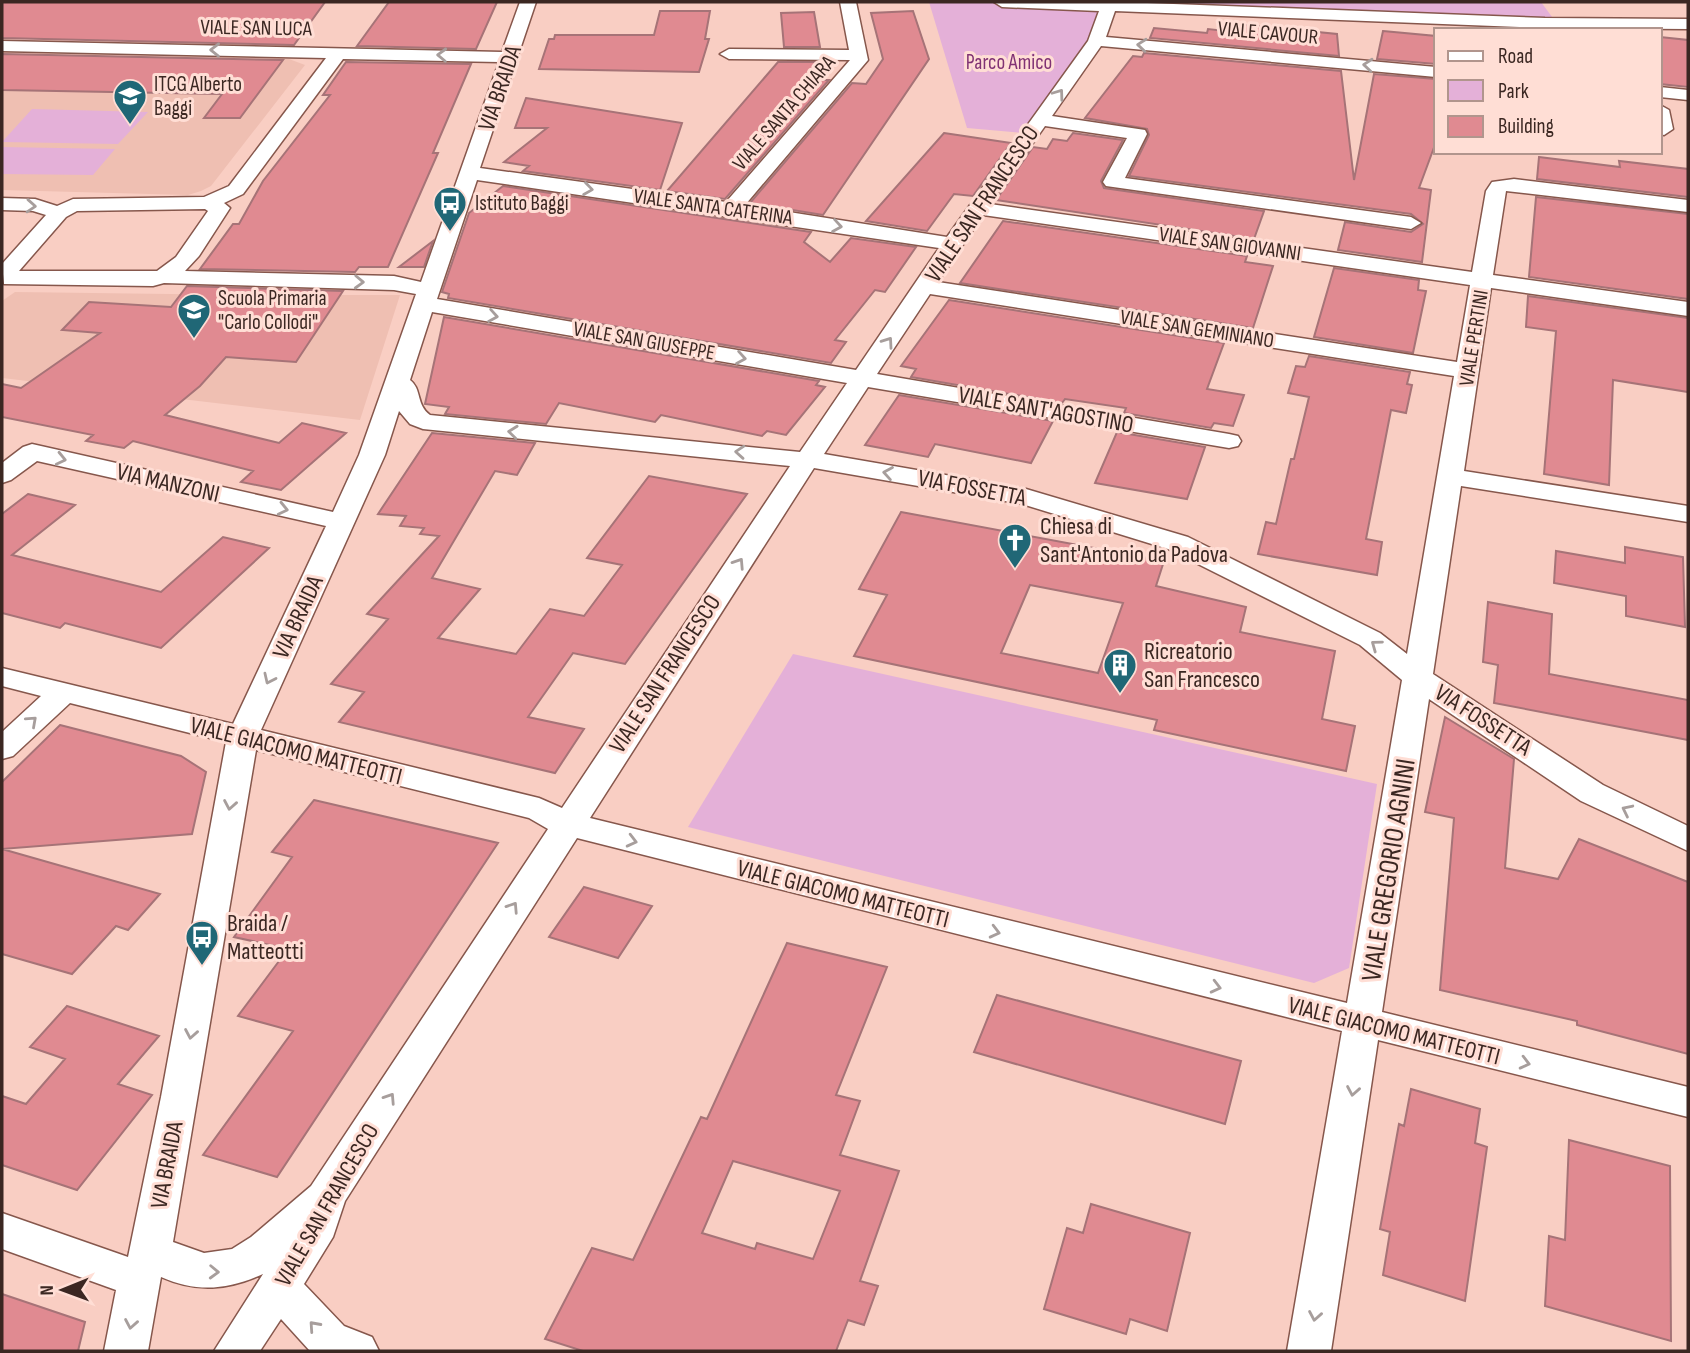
<svg xmlns="http://www.w3.org/2000/svg" width="1690" height="1353" font-family="'Sofia Sans Condensed',sans-serif">
<rect width="100%" height="100%" fill="#f9cec3"/>
<path fill="#efbfb2" d="M2,51L289,59L305,65L211,186L201,191L188,195L2,190Z
M15,292L247,295H400L360,420L2,378V301Z"/>
<path fill="#e4b0d8" d="M929,2H1541L1558,25L1115,9L1035,134L967,128Z
M32,109L148,112L118,144L2,142Z
M2,147L115,149L93,175L2,174Z
M793,654L1377,784L1349,968L1314,983L688,827Z"/>
<path fill="#e08a91" stroke="#a67377" stroke-width="2" fill-rule="evenodd" d="M2,2H325L294,45L2,38Z
M389,2H497L476,49L357,46Z
M660,11H710L705,39H709L699,72L539,69L549,39H554L555,35H654Z
M913,11L929,59L823,215L750,203L852,83L866,84L883,59L871,13Z
M814,12L820,47H784L781,13Z
M1237,24L1337,34L1339,56L1150,38L1154,28L1207,33L1208,29L1234,32Z
M1383,31L1436,36V64L1377,59Z
M1660,37L1688,40V87L1660,84Z
M1144,53L1341,71L1354,180L1374,74L1436,79V142L1419,188L1431,190L1422,262L1338,250L1345,222L1411,232L1423,224L1411,214L1129,176L1149,135L1147,129L1085,118L1133,56L1142,57Z
M2,54L283,60L240,118H204L222,94L2,90Z
M346,62L471,64L433,153H438L388,267H359L355,272L200,269L233,224H239L263,181L330,95H323Z
M778,62H822L824,80H829L725,199L667,191Z
M526,98L682,123L660,190L523,171L529,166L504,162L547,128H515Z
M944,133L1011,143L973,196L954,194L927,231L866,221Z
M1073,133L1123,140L1101,181L1104,188L1264,211L1254,239L996,200L1033,147L1047,149L1053,139L1067,141Z
M1539,157L1620,167L1619,161L1688,169V197L1537,179Z
M503,186L811,232L804,242L830,262L851,238L916,247L885,292L875,290L835,340L846,342L831,363L448,298L449,294L442,292L469,213Z
M1536,197L1688,214V299L1529,277Z
M1003,221L1247,256L1245,262L1273,266L1253,328L960,283Z
M433,241L424,267H399Z
M1334,268L1419,280L1418,290L1426,291L1413,353L1314,337Z
M187,286L343,291L296,362L226,357L200,386L165,415L279,443L302,423L346,433L281,490L241,482L253,471L133,441L124,448L86,441L93,435L2,417V384L21,388L100,333L62,330L89,302L171,307Z
M1528,296L1688,318V392L1613,380L1609,485L1544,474L1556,331L1526,327Z
M949,300L1224,343L1207,389L1244,395L1233,426L1214,423L1211,428L1124,413L1126,408L1065,399L1062,403L911,377L916,369L901,366Z
M444,317L819,381L816,385L825,387L786,435L767,431L762,436L661,415L655,422L559,403L546,424L445,414L449,407L425,404Z
M1309,356L1410,372L1407,384L1412,385L1406,413L1391,410L1366,539L1382,542L1377,575L1258,554L1266,522L1276,524L1291,459H1294L1309,397L1288,393L1296,366L1305,367Z
M899,395L1053,421L1031,463L935,444L928,457L865,445Z
M1117,432L1205,447L1187,499L1095,483Z
M432,433L535,443L517,475L495,471L432,578L480,589L438,638L516,654L550,609L584,616L622,565L587,558L649,476L747,494L625,664L573,653L528,717L584,729L555,773L339,722L364,692L331,684L388,619L367,614L439,536L420,534L424,528L400,526L406,516L378,514Z
M28,494L75,505L12,555L161,592L223,537L269,548L161,648L65,623L60,628L2,613V514Z
M901,512L1164,561L1156,586L1246,607L1240,632L1335,651L1322,719L1355,726L1346,771L1154,730L1157,720L854,656L887,595L859,589ZM1030,585L1123,603L1098,673L1001,653Z
M1625,547L1683,557L1685,627L1626,616V596L1554,583L1556,551L1625,563Z
M1488,602L1552,614L1549,674L1688,700V740L1494,703L1498,665L1483,662Z
M1445,717L1514,759L1505,868L1558,879L1579,839L1688,882V1054L1577,1025V1021L1440,990L1454,818L1425,812Z
M60,725L181,756L206,772L192,834L2,849V782Z
M314,800L498,843L277,1177L203,1155L293,1031L238,1016L288,949L234,937L292,857L272,852Z
M2,849L160,894L128,930L116,926L72,974L2,954Z
M584,887L652,906L618,958L549,937Z
M787,943L887,967L836,1095L860,1101L840,1155L899,1171L860,1281L878,1286L864,1325L848,1320L836,1351H583L545,1339L592,1248L633,1260L701,1117L707,1119ZM733,1161L840,1191L813,1259L757,1243L755,1249L702,1233Z
M997,995L1241,1061L1225,1124L974,1052Z
M67,1006L159,1036L118,1084L152,1095L77,1190L2,1165V1096L26,1104L65,1059L30,1047Z
M1411,1089L1480,1109L1475,1143L1487,1147L1465,1301L1383,1275L1390,1232L1380,1229L1399,1124L1404,1126Z
M1569,1140L1670,1166L1671,1341L1545,1306L1549,1236L1565,1240Z
M1091,1204L1190,1233L1167,1331L1130,1319L1126,1334L1044,1309L1067,1228L1083,1233Z
M2,1294L85,1322L78,1351H2Z"/>
<g fill="none" stroke-linecap="round" stroke-linejoin="round">
<defs>
<path id="minor" d="M520,2H536L480,168L726,202L850,60L729,59L720,54L729,49L849,50L840,2H856L868,60L745,205L947,237L1088,41L1099,11L1002,7L994,2H1121L1545,18L1688,19V29L1545,28L1115,11L1106,37L1436,67V77L1101,46L1052,116L1145,130L1147,134L1125,178L1411,217L1421,223L1411,229L1106,186L1103,182L1127,138L1045,126L990,204L1472,272L1486,191L1492,182L1514,179L1688,200V212L1506,191L1493,275L1688,302V316L1491,288L1464,471L1688,506V522L1461,486L1433,674L1603,785L1688,826V851L1581,801L1429,699L1382,1012L1688,1087V1117L1378,1040L1331,1351H1287L1342,1031L577,838L345,1201L333,1237L304,1284L344,1326L372,1337L379,1351H310L281,1319L260,1351H214L263,1274C228,1290 197,1293 161,1277L148,1351H104L116,1290L2,1249V1213L128,1257L161,1097L226,742L70,703L13,756L2,759V732L41,696L2,686V668L233,724L326,526L37,461L11,480L2,483V463L23,447L32,444L333,512L359,455L416,294L394,290L164,283L153,286L4,284L2,264L46,215L33,211L2,210V198L35,199L57,206L73,199L204,197L229,186L326,58L2,51V41L502,52ZM343,59L499,62L421,282L394,276L185,271L199,256L230,208L224,203L243,194ZM477,180L939,248L856,370L437,299ZM205,209L208,211L176,257L157,271H19L66,217L77,211ZM983,215L1470,285L1457,362L938,282ZM930,294L1454,376L1407,654L1380,633L1188,537L1026,489L824,454L868,387L1229,448L1238,446L1241,441L1238,436L1229,434L877,374ZM432,312L847,383L800,452L430,415C416,405 422,389 410,380ZM399,411L410,424L423,429L790,466L562,808L539,798L261,730L385,455ZM814,468L1022,504L1168,549L1360,645L1402,680L1347,1003L590,818ZM256,750L529,818L548,829L311,1186L251,1237L232,1249L204,1253L173,1242Z
M1660,87L1688,90V100L1660,97Z
M1660,105L1669,110L1673,129L1664,135L1660,134Z"/>
</defs>
<use href="#minor" stroke="#86574c" stroke-width="3"/>
<use href="#minor" fill="#fff" fill-rule="evenodd"/>
</g>
<defs><path id="oneway-chevron" d="M-2-3.5L2.5 0L-2 3.5" fill="none" stroke-width="1.6" stroke-linecap="round" stroke-linejoin="round" transform="scale(1.75)"/></defs>
<g stroke="#a79e9c">
<use href="#oneway-chevron" transform="translate(1142 45) rotate(-175)"/>
<use href="#oneway-chevron" transform="translate(215 50) rotate(-179)"/>
<use href="#oneway-chevron" transform="translate(442 55) rotate(-178)"/>
<use href="#oneway-chevron" transform="translate(1368 65) rotate(-175)"/>
<use href="#oneway-chevron" transform="translate(1059 94) rotate(-54)"/>
<use href="#oneway-chevron" transform="translate(588 189) rotate(8)"/>
<use href="#oneway-chevron" transform="translate(31 206) rotate(4)"/>
<use href="#oneway-chevron" transform="translate(837 226) rotate(9)"/>
<use href="#oneway-chevron" transform="translate(359 282) rotate(2)"/>
<use href="#oneway-chevron" transform="translate(493 316) rotate(10)"/>
<use href="#oneway-chevron" transform="translate(888 342) rotate(-55)"/>
<use href="#oneway-chevron" transform="translate(741 358) rotate(10)"/>
<use href="#oneway-chevron" transform="translate(513 432) rotate(-174)"/>
<use href="#oneway-chevron" transform="translate(740 452) rotate(-176)"/>
<use href="#oneway-chevron" transform="translate(61 459) rotate(13)"/>
<use href="#oneway-chevron" transform="translate(888 473) rotate(-170)"/>
<use href="#oneway-chevron" transform="translate(283 509) rotate(13)"/>
<use href="#oneway-chevron" transform="translate(739 563) rotate(-57)"/>
<use href="#oneway-chevron" transform="translate(1376 645) rotate(-144)"/>
<use href="#oneway-chevron" transform="translate(269 679) rotate(115)"/>
<use href="#oneway-chevron" transform="translate(32 721) rotate(-42)"/>
<use href="#oneway-chevron" transform="translate(230 805) rotate(100)"/>
<use href="#oneway-chevron" transform="translate(1627 810) rotate(-154)"/>
<use href="#oneway-chevron" transform="translate(632 841) rotate(14)"/>
<use href="#oneway-chevron" transform="translate(513 907) rotate(-57)"/>
<use href="#oneway-chevron" transform="translate(995 932) rotate(14)"/>
<use href="#oneway-chevron" transform="translate(1216 987) rotate(14)"/>
<use href="#oneway-chevron" transform="translate(191 1034) rotate(100)"/>
<use href="#oneway-chevron" transform="translate(1525 1063) rotate(14)"/>
<use href="#oneway-chevron" transform="translate(1353 1091) rotate(100)"/>
<use href="#oneway-chevron" transform="translate(390 1098) rotate(-57)"/>
<use href="#oneway-chevron" transform="translate(214 1272) rotate(2)"/>
<use href="#oneway-chevron" transform="translate(1315 1316) rotate(100)"/>
<use href="#oneway-chevron" transform="translate(131 1324) rotate(100)"/>
<use href="#oneway-chevron" transform="translate(314 1326) rotate(-132)"/>
</g>
<defs>
<symbol id="school-pin" viewBox="-11 -11 22 30"><path d="M0 17L-7.5 6A9.5 9.5 0 1 1 7.5 6Z" fill="#206776" stroke="#ffded5"/><path d="M0-5L7-2L0 1L-7-2ZM-4 1L0 2.5L4 1V4Q0 6-4 4Z" fill="#fff"/></symbol>
<symbol id="bus-pin" viewBox="-11 -11 22 30"><path d="M0 17L-7.5 6A9.5 9.5 0 1 1 7.5 6Z" fill="#206776" stroke="#ffded5"/><path d="M-5-6H5V4H4V6H2V4H-2V6H-4V4H-5ZM-3.5-4V0h7V-4ZM-3.5 1.2v1.5H-2V1.2ZM2 1.2v1.5H3.5V1.2Z" fill="#fff"/></symbol>
<symbol id="church-pin" viewBox="-11 -11 22 30"><path d="M0 17L-7.5 6A9.5 9.5 0 1 1 7.5 6Z" fill="#206776" stroke="#ffded5"/><path d="M-1.2-6h2.4v3.5h3.3v2.4h-3.3V6h-2.4V-.1h-3.3v-2.4h3.3Z" fill="#fff"/></symbol>
<symbol id="building-pin" viewBox="-11 -11 22 30"><path d="M0 17L-7.5 6A9.5 9.5 0 1 1 7.5 6Z" fill="#206776" stroke="#ffded5"/><path d="M-4-6H4V6H1V3H-1V6H-4ZM-2.5-4.3h1.7v1.8h-1.7ZM.8-4.3h1.7v1.8H.8ZM-2.5-1h1.7V.8h-1.7ZM.8-1h1.7V.8H.8Z" fill="#fff"/></symbol>
</defs>
<g fill-rule="evenodd">
<use href="#school-pin" x="111" y="77" width="38" height="52"/>
<use href="#bus-pin" x="431" y="184" width="38" height="52"/>
<use href="#school-pin" x="175" y="291" width="38" height="52"/>
<use href="#church-pin" x="996" y="521" width="38" height="52"/>
<use href="#building-pin" x="1101" y="646" width="38" height="52"/>
<use href="#bus-pin" x="183" y="918" width="38" height="52"/>
</g>
<g text-anchor="middle" dominant-baseline="central" stroke-width="6" stroke-linejoin="round" paint-order="stroke">
<g font-size="21" fill="#3b2722" stroke="#ffded5">
<text transform="translate(256 28) rotate(1)">VIALE SAN LUCA</text>
<text transform="translate(1268 33) rotate(5)">VIALE CAVOUR</text>
<text transform="translate(784 113) rotate(-49)">VIALE SANTA CHIARA</text>
<text transform="translate(713 207) rotate(8)">VIALE SANTA CATERINA</text>
<text transform="translate(1230 244) rotate(8)">VIALE SAN GIOVANNI</text>
<text transform="translate(1197 329) rotate(9)">VIALE SAN GEMINIANO</text>
<text transform="translate(1474 338) rotate(-81)">VIALE PERTINI</text>
<text transform="translate(644 341) rotate(10)">VIALE SAN GIUSEPPE</text>
</g>
<g font-size="21" fill="#813274" stroke="#ffded5">
<text x="1009" y="62">Parco Amico</text>
</g>
<g font-size="21" fill="#3b2722" stroke="#ffded5" text-anchor="start">
<text x="154" y="84">ITCG Alberto<tspan x="154" dy="24">Baggi</tspan></text>
<text x="475" y="203">Istituto Baggi</text>
<text x="218" y="298">Scuola Primaria<tspan x="218" dy="24">"Carlo Collodi"</tspan></text>
</g>
<g font-size="24" fill="#3b2722" stroke="#ffded5">
<text transform="translate(500 88) rotate(-71)">VIA BRAIDA</text>
<text transform="translate(982 204) rotate(-56)">VIALE SAN FRANCESCO</text>
<text transform="translate(1046 410) rotate(10)">VIALE SANT'AGOSTINO</text>
<text transform="translate(168 483) rotate(13)">VIA MANZONI</text>
<text transform="translate(972 488) rotate(11)">VIA FOSSETTA</text>
<text transform="translate(298 617) rotate(-65)">VIA BRAIDA</text>
<text transform="translate(665 674) rotate(-57)">VIALE SAN FRANCESCO</text>
<text transform="translate(1483 720) rotate(33)">VIA FOSSETTA</text>
<text transform="translate(296 751) rotate(14)">VIALE GIACOMO MATTEOTTI</text>
<text transform="translate(843 894) rotate(14)">VIALE GIACOMO MATTEOTTI</text>
<text transform="translate(1394 1031) rotate(14)">VIALE GIACOMO MATTEOTTI</text>
<text transform="translate(167 1165) rotate(-79)">VIA BRAIDA</text>
<text transform="translate(327 1205) rotate(-60)">VIALE SAN FRANCESCO</text>
</g>
<g font-size="24" fill="#3b2722" stroke="#ffded5" text-anchor="start">
<text x="1040" y="526">Chiesa di<tspan x="1040" dy="28">Sant'Antonio da Padova</tspan></text>
<text x="1144" y="651">Ricreatorio<tspan x="1144" dy="28">San Francesco</tspan></text>
<text x="227" y="923">Braida /<tspan x="227" dy="28">Matteotti</tspan></text>
</g>
<g font-size="28" fill="#3b2722" stroke="#ffded5">
<text transform="translate(1389 870) rotate(-81)">VIALE GREGORIO AGNINI</text>
</g>
</g>
<rect width="1690" height="1353" fill="none" stroke="#3b2722" stroke-width="7"/>
<rect x="1434" y="28" width="228" height="126" fill="#ffded5" stroke="#b1958d" stroke-width="2"/>
<rect x="1448" y="51" width="35" height="10" fill="#ffffff" stroke="#b1958d" stroke-width="2"/>
<text x="1498" y="63" font-size="21" fill="#3b2722">Road</text>
<rect x="1448" y="80" width="35" height="21" fill="#e4b0d8" stroke="#b1958d" stroke-width="2"/>
<text x="1498" y="98" font-size="21" fill="#3b2722">Park</text>
<rect x="1448" y="116" width="35" height="21" fill="#e08a91" stroke="#b1958d" stroke-width="2"/>
<text x="1498" y="133" font-size="21" fill="#3b2722">Building</text>
<g transform="translate(63 1290) rotate(269)" stroke="#ffded5" stroke-width="5" paint-order="stroke">
<path d="M0-5L12 26L0 18L-12 26Z" fill="#3b2722"/>
<text y="-10" font-size="19" font-weight="bold" text-anchor="middle" fill="#3b2722">N</text>
</g>
</svg>
